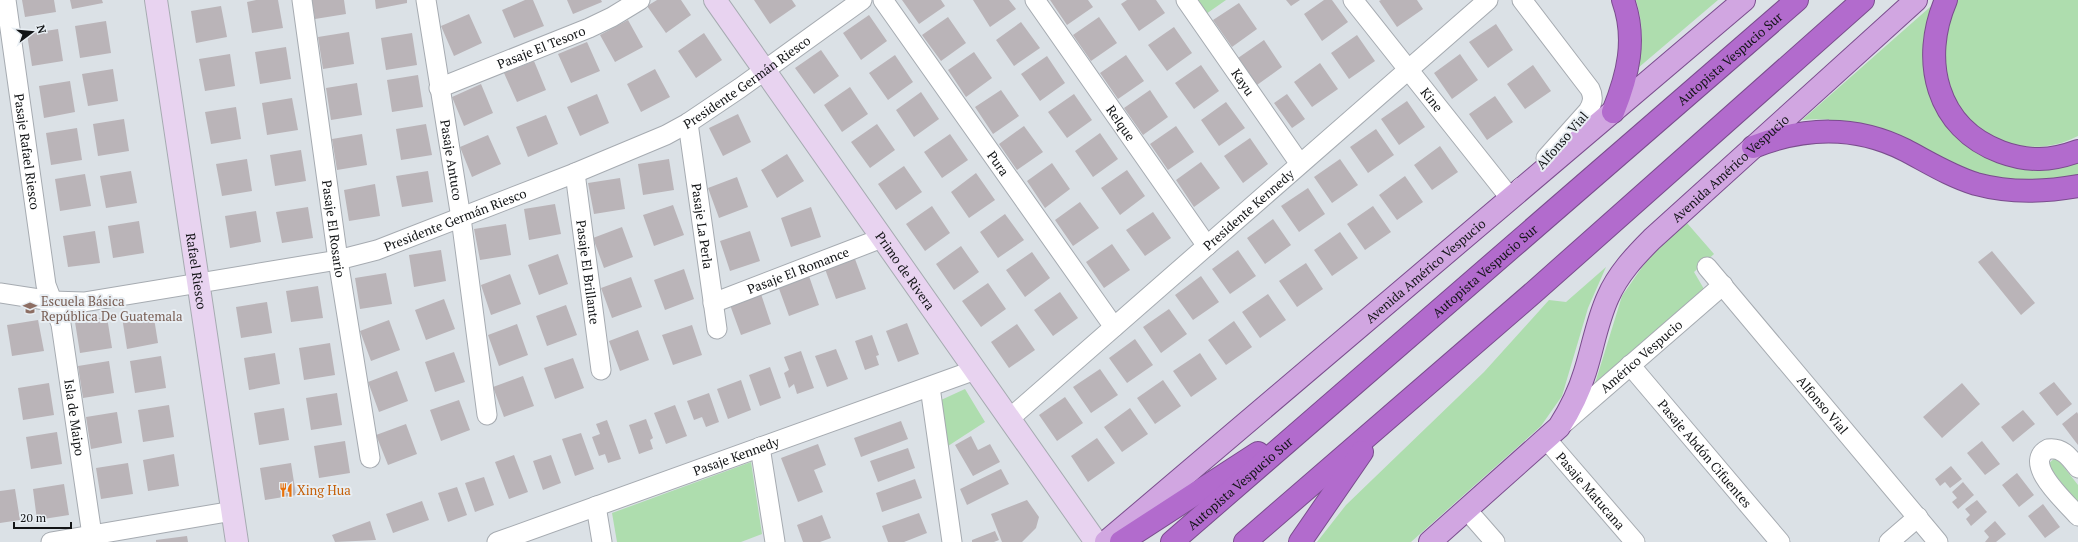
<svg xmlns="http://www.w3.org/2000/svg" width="2078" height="542" font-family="'PT Serif',serif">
<rect width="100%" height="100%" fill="#dbe1e6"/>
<path fill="#aeddae" d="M1196,0H1226L1206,14Z
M1636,0H1718L1638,68C1644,45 1643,23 1636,0Z
M1938,0L1931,16L1962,139L2078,161V176C2041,182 2002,182 1966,169C1909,149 1865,114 1802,120Z
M1958,0H2078V136C2032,160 1977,143 1954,97C1952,92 1948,88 1947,83C1940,58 1945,23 1958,0Z
M1687,223L1714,254L1694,272L1704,289L1593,390L1622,296L1654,250Z
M1606,267L1588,308L1562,396L1541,426L1411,542H1317L1346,505L1484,372L1549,300L1566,302Z
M965,389L985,422L948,446L941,400Z
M2056,457L2078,485V503L2047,465Z
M751,462L762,534L741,542H617L612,513Z"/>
<path fill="#bab4b8" d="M22,0H54L56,12L25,17Z
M70,0H102L103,3L72,9Z
M256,0H278L283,28L252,33L247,2Z
M312,0H344L346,14L315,19Z
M375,0H407V3L376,9Z
M525,0H533L544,26L514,38L502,10Z
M567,0H601L602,2L573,14Z
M657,0H681L691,15L666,33L647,6Z
M754,0H792L796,6L770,24Z
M902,0H941L945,6L919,24Z
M973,0H1009L1016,9L990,27Z
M1050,0H1088L1093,7L1067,25Z
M1127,0H1156L1165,13L1139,31L1121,4Z
M1286,0H1300L1291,6Z
M1324,0H1332L1348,22L1322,41L1304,14Z
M1381,0H1417L1423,9L1397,27L1379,1Z
M1239,3L1257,29L1232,47L1213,20Z
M221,6L227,37L196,43L191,11Z
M469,14L482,43L454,56L441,26Z
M869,15L887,41L861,60L843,33Z
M948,17L966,43L941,61L922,35Z
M1099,17L1117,43L1091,61L1073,35Z
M628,20L643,47L615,62L600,35Z
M106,21L111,53L80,58L75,26Z
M1021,22L1040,48L1014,66L996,40Z
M1496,24L1513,50L1488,68L1469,42Z
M1174,27L1192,53L1167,71L1148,45Z
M58,29L63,61L32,66L27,34Z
M349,32L354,64L323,69L318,37Z
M412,33L417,65L386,70L381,38Z
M704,33L722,60L696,78L678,51Z
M1357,35L1375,61L1349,79L1331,53Z
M1264,40L1282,67L1257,85L1238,58Z
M587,42L600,71L571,83L558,54Z
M286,47L291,79L260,84L255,52Z
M821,50L839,76L814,94L795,68Z
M974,52L992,78L966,97L948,70Z
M230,54L235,86L205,91L199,59Z
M1460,54L1478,80L1452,99L1434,73Z
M895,55L913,82L888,100L869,73Z
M1126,55L1144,81L1118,99L1100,73Z
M1047,56L1065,83L1040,101L1021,74Z
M534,61L546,90L517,102L504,73Z
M1320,63L1338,89L1312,107L1294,82Z
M1201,65L1219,91L1194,109L1175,83Z
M1533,65L1551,91L1525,109L1507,84Z
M113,69L118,101L88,106L82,74Z
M655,69L670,97L641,112L627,84Z
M418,75L423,107L392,112L387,80Z
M70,81L75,112L44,118L39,86Z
M357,83L362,115L331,120L326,88Z
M481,84L493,113L464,126L452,97Z
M850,87L868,114L842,132L824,105Z
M1001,90L1019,116L993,134L975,107Z
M1150,90L1168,117L1143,135L1124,108Z
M921,92L939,119L914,137L896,110Z
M597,94L609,123L580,136L567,107Z
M1074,94L1092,120L1067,138L1048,112Z
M1287,94L1305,119L1292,128L1274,103Z
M1495,96L1513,122L1487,140L1469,114Z
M292,98L298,130L267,135L262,103Z
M1407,101L1425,127L1399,145L1381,119Z
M1226,102L1245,128L1219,146L1201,120Z
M236,107L241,139L211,144L205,112Z
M738,114L751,142L723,156L709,128Z
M546,115L558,144L528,157L516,127Z
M124,119L129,151L98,156L93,124Z
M426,124L432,155L401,160L396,129Z
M877,124L895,150L870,168L851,142Z
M1024,126L1043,152L1017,170L999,144Z
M1176,126L1194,152L1168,170L1150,144Z
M77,128L82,160L51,165L46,133Z
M1376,129L1394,155L1368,173L1350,147Z
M1100,133L1118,159L1093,177L1075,151Z
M362,134L367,165L337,170L332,139Z
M950,134L968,160L942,178L924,152Z
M488,135L501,164L472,177L460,147Z
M1250,138L1268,164L1243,183L1224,156Z
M1440,146L1458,172L1432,190L1414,165Z
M301,150L306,181L275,186L270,155Z
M787,154L804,181L777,198L761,170Z
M247,159L252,191L222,196L216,164Z
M669,159L674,190L643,195L638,164Z
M1340,159L1358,185L1332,203L1314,177Z
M1201,162L1220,188L1194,207L1176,180Z
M1052,163L1070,189L1045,208L1027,181Z
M904,166L922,192L896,210L878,184Z
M1127,170L1145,196L1120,215L1101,188Z
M131,171L137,203L106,208L100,176Z
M428,171L433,202L402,207L396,176Z
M976,173L995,200L969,218L951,192Z
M85,174L91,206L60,211L55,179Z
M1405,176L1423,202L1397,220L1379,195Z
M737,177L748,207L719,218L708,188Z
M620,178L625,209L594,214L588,183Z
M375,184L380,216L349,221L344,190Z
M1308,188L1325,214L1299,232L1281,206Z
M1080,202L1099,228L1073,246L1055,220Z
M555,204L561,234L529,240L524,209Z
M673,205L684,235L654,246L643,215Z
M932,206L950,233L925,251L906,224Z
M1373,206L1391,232L1365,250L1347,224Z
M308,207L313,238L282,243L276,212Z
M811,207L821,237L791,247L781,218Z
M256,211L261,242L230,248L225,216Z
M1153,212L1171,238L1145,256L1126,230Z
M1005,214L1024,240L998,258L980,232Z
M1273,219L1291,245L1265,264L1247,238Z
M139,221L144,253L113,258L108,226Z
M506,224L511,255L480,260L474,229Z
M622,227L633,257L604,268L593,238Z
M95,231L100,263L68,267L63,236Z
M750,231L760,261L730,271L720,241Z
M1340,232L1358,258L1332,276L1314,250Z
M1112,244L1130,270L1104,288L1086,262Z
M961,246L979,272L954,290L936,264Z
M441,250L446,281L414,287L409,255Z
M1238,250L1256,276L1230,294L1212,269Z
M1992,251L2035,303L2021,315L1978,262Z
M1032,252L1050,278L1025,297L1006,270Z
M558,254L568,284L539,295L528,265Z
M855,259L866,289L836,299L825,269Z
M1306,263L1323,289L1297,307L1279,281Z
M684,269L694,299L665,310L654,280Z
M386,273L392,304L360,309L355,278Z
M510,274L521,304L491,315L481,285Z
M809,276L819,305L789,316L778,286Z
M1201,276L1219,302L1193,320L1175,295Z
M631,277L642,307L612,318L601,288Z
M988,283L1006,309L981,327L962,301Z
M318,286L323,318L291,322L286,291Z
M1060,292L1078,318L1053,336L1034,310Z
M761,294L771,324L741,335L730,305Z
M1268,294L1286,320L1260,338L1242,312Z
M444,299L455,329L426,340L415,310Z
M267,302L272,333L241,338L236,307Z
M566,305L577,335L547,346L536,316Z
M1169,309L1187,334L1161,353L1143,327Z
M153,312L158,343L127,349L122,317Z
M107,317L112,348L80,353L75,322Z
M38,320L44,351L12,356L7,325Z
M389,320L400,350L371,361L360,331Z
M1234,321L1252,347L1226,365L1208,340Z
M907,323L919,354L898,362L886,331Z
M517,324L528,355L499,366L488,335Z
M1017,324L1035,350L1009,368L991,342Z
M692,325L702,355L673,365L662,335Z
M638,330L649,360L620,371L609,341Z
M872,335L879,355L876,356L879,365L865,370L855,341Z
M1135,339L1153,365L1127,383L1109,358Z
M330,343L335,375L304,380L299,348Z
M836,349L848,379L827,387L815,356Z
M801,351L814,388L797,394L794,384L789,388L784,373L789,370L784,357Z
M454,352L465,382L435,392L425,362Z
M275,353L280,384L249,390L244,358Z
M1200,353L1217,379L1191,397L1173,371Z
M161,356L166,388L135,393L130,361Z
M573,358L584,388L555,399L544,368Z
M109,361L114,393L83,398L78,366Z
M770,367L781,398L760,406L749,375Z
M1100,369L1118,395L1091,413L1073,387Z
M397,371L408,401L379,412L368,382Z
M523,376L534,406L504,417L493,387Z
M741,380L751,410L728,419L717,389Z
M1163,380L1181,406L1155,424L1137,398Z
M2054,382L2072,404L2057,416L2039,393Z
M49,383L54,415L23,420L18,388Z
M1962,383L1980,404L1942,438L1923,417Z
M337,393L342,425L311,430L306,398Z
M709,393L719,422L706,427L702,417L694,420L687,401Z
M1065,397L1083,423L1057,441L1039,415Z
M459,400L470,430L441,441L430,410Z
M169,405L174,437L143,442L138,410Z
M675,405L687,436L666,444L654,413Z
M284,408L289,440L259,445L254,413Z
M1130,408L1148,434L1122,452L1104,427Z
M2023,410L2035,424L2013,442L2001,427Z
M117,412L122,443L91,449L86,417Z
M2077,412L2078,414V445L2062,424Z
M646,419L653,438L650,440L653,449L639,454L629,425Z
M607,420L621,459L608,463L605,454L599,456L592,437L600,434L596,424Z
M901,421L908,439L861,457L854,438Z
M406,424L417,454L388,465L376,435Z
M57,432L62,464L31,469L26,437Z
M581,433L594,469L575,476L562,439Z
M971,436L978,450L990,444L1000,462L973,476L955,445Z
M1097,438L1115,463L1088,482L1071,456Z
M345,441L350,473L319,478L314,446Z
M1982,441L2000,464L1985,475L1967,453Z
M818,444L826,465L814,470L823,492L798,502L781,458Z
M908,448L915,468L878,482L870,461Z
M174,454L179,486L148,491L143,460Z
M514,455L528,492L509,499L495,462Z
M551,455L561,483L543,490L533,461Z
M128,463L133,494L101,499L96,468Z
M291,463L296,495L265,500L260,468Z
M1951,466L1962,479L1950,488L1945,482L1940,486L1935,479Z
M1001,469L1009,484L967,505L960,489Z
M2017,473L2034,495L2019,507L2002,485Z
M484,477L494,505L475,512L465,483Z
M915,479L922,498L882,512L876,493Z
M1963,482L1974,495L1958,509L1952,502L1957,498L1952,492Z
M64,484L69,515L37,520L33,489Z
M457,487L467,515L448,522L438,493Z
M15,489L20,520L0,523V491Z
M1027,500L1039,517L1036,528L1022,542H1002L991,514Z
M1977,500L1987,512L1971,526L1966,519L1970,515L1965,509Z
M422,501L429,520L393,533L386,514Z
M2043,504L2060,527L2045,538L2028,516Z
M919,513L927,533L904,542H888L882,526Z
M822,515L831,538L820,542H803L797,525Z
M370,521L376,540L335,542L332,535Z
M1995,521L2006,534L1996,542H1985L1989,537L1984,531Z
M995,531L999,540L994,542H972V540Z
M187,536L188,542H156V540Z"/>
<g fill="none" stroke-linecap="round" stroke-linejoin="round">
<defs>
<g id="street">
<path id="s1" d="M6,0L46,285L61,324L92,535"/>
<path id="s2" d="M302,0L338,260L370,458"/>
<path id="s3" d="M426,0L461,218L487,415"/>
<path id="s4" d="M883,0L1114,327"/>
<path id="s5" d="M1035,0L1207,246"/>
<path id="s6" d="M1186,0L1300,164"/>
<path id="s7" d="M1353,0L1511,199L1521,187"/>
<path d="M1522,0L1590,89C1594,97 1593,103 1588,111L1546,158"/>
<path id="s8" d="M439,88L589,28L612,17L640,0"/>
<path id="s9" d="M688,123L717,329"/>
<path id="s10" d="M575,173L601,370"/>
<path id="s11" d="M1707,267L1938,542"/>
<path id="s12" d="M0,293L52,301L84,302L338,260L377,250L575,173L666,135L688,123L740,88L862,0"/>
<path id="s13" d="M713,303L882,238"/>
<path id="s14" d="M1630,365L1780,542"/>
<path d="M930,387L952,542"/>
<path id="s15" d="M1009,419L1488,0"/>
<path id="s16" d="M1564,423L1723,285"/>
<path id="s17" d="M1547,440L1635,542"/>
<path d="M760,447L775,542"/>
<path d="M2078,468C2070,458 2063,447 2048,449C2021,463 2066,502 2078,516"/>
<path d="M596,506L602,542"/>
<path d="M1467,510L1495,542"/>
<path d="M51,542L233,511"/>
<path id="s18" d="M497,542L975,370"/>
<path d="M1889,542L1918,517"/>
</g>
<g id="secondary">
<path id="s19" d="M156,0L237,542"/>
<path id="s20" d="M715,0L1096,542"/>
</g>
<g id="primary">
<path id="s21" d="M1106,542L1744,0"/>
<path id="s22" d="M1430,542L1559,427C1570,410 1579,392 1585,372C1593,347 1597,321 1608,297C1618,274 1635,256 1652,239L1916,0"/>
</g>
<g id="highway">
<path d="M1946,0C1920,60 1936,128 2001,152C2028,162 2051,161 2078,151"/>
<path d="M1613,112C1628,75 1637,39 1623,0"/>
<path d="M1753,147C1803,127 1856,125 1905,150C1928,162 1950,176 1976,184C2009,193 2045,192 2078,186"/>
<path d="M1121,542L1258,453"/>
<path id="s23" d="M1172,542L1797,0"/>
<path d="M1245,542L1534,292L1863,0"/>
<path d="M1300,542L1362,452"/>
</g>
</defs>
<use href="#street" stroke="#a6abb1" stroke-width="21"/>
<use href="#secondary" stroke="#a6abb1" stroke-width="24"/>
<use href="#primary" stroke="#7a4d8d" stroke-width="24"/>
<use href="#highway" stroke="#7a4d8d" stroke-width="24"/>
<use href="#street" stroke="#fff" stroke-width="19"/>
<use href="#secondary" stroke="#e8d3f0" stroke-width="22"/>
<use href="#primary" stroke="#d1a6e1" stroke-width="22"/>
<use href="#highway" stroke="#b26bcd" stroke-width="22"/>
</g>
<defs>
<symbol id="school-bare" viewBox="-9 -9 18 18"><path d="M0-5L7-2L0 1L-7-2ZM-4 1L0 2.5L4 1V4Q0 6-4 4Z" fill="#8d6e63" stroke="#e8eef3" stroke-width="2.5" paint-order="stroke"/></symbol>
<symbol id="restaurant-bare" viewBox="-9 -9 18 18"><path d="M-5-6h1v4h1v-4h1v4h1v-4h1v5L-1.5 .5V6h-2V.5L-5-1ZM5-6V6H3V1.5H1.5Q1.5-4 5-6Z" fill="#e8710a" stroke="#e8eef3" stroke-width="2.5" paint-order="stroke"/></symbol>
</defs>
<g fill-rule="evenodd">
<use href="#school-bare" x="20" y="298" width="20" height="20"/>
<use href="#restaurant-bare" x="276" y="480" width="20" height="20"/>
</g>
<g text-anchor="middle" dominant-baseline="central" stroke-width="4" stroke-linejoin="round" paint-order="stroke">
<g font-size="13" fill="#121416" stroke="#e8eef3">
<text stroke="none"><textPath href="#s8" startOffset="110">Pasaje El Tesoro</textPath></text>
<text stroke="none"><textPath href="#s23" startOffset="738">Autopista Vespucio Sur</textPath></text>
<text stroke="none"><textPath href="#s12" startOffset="790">Presidente Germán Riesco</textPath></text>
<text stroke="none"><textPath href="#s6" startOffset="100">Kayu</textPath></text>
<text stroke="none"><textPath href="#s7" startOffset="127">Kine</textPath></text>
<text stroke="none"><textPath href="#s5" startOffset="150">Relque</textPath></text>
<text transform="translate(1562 140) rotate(-49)">Alfonso Vial</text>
<text stroke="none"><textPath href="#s1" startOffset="153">Pasaje Rafael Riesco</textPath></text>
<text stroke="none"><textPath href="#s3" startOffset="162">Pasaje Antuco</textPath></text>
<text stroke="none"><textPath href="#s4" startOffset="200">Pura</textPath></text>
<text stroke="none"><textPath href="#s22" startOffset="491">Avenida Américo Vespucio</textPath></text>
<text stroke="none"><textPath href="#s15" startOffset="318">Presidente Kennedy</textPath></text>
<text stroke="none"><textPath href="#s12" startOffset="466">Presidente Germán Riesco</textPath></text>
<text stroke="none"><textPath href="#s9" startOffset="104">Pasaje La Perla</textPath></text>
<text stroke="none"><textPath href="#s2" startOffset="231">Pasaje El Rosario</textPath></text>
<text stroke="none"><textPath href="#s13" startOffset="91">Pasaje El Romance</textPath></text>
<text stroke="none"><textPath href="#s19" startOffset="274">Rafael Riesco</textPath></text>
<text stroke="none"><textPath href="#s20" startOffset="331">Primo de Rivera</textPath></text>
<text stroke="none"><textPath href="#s21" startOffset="419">Avenida Américo Vespucio</textPath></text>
<text stroke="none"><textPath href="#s23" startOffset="414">Autopista Vespucio Sur</textPath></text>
<text stroke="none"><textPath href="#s10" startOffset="100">Pasaje El Brillante</textPath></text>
<text stroke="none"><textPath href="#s16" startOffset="102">Américo Vespucio</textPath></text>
<text stroke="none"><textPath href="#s11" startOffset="180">Alfonso Vial</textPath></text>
<text stroke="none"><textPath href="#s1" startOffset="424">Isla de Maipo</textPath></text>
<text stroke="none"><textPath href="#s14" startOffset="116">Pasaje Abdón Cifuentes</textPath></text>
<text stroke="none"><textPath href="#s18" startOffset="254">Pasaje Kennedy</textPath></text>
<text stroke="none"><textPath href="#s23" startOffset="90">Autopista Vespucio Sur</textPath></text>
<text stroke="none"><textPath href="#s17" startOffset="67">Pasaje Matucana</textPath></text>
</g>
<g font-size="13" fill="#785e54" stroke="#e8eef3" text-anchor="start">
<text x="41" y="301">Escuela Básica<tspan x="41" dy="15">República De Guatemala</tspan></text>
</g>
<g font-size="13" fill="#c56008" stroke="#e8eef3" text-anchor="start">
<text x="297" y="490">Xing Hua</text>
</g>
</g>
<g transform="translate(32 32) rotate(74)" stroke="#e8eef3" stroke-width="3" paint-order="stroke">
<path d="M0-3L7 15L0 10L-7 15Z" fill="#121416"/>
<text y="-6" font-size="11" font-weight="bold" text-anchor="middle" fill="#121416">N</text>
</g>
<path d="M14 522v6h57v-6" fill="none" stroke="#121416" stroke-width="2"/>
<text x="20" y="522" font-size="12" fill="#121416" stroke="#e8eef3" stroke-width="3" paint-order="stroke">20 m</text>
</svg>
